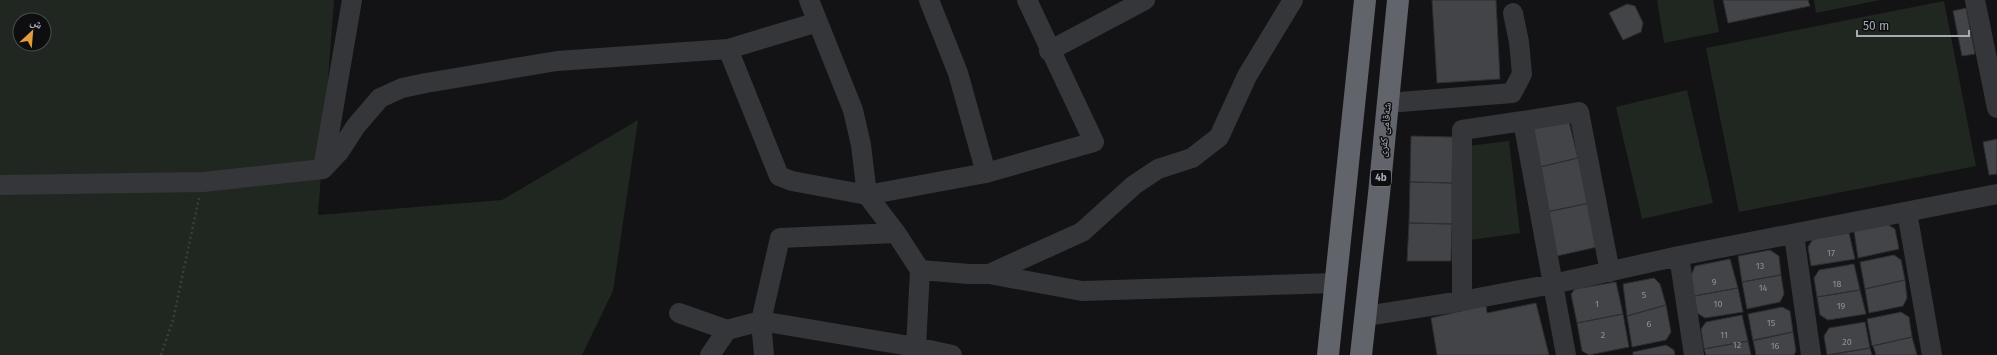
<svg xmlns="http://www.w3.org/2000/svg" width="1997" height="355" font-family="'Fira Sans','Noto Naskh Arabic',sans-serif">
<rect width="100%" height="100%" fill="#131315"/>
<path fill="#202720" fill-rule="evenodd" d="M0,0H334L318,215L502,200L638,120L613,291L582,355H0ZM20,20H44V44H20Z
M1657,0H1713L1719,32L1664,43Z
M1814,0H1880L1816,13Z
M1944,1L1976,166L1739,212L1706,48Z
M1687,90L1713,203L1642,219L1616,107Z
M1509,141L1520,233L1470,240L1469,146Z"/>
<path fill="#424448" stroke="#2d2e31" d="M1432,0H1496L1500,79L1437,83Z
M1723,0H1808L1810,6L1728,23Z
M1627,4L1635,6L1643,23L1641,32L1623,40L1609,13Z
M1966,8L1975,54L1962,56L1953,11Z
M1568,118L1578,158L1540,167L1531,128Z
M1411,136L1453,137L1452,183L1410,182Z
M1997,139V174L1989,175L1983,142Z
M1578,158L1589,203L1547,212L1540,167Z
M1410,182L1452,183V224L1409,223Z
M1589,203L1597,247L1557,256L1547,212Z
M1409,223L1452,224L1451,261H1407Z
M1887,224L1895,229L1899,249L1858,258L1854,231Z
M1849,233L1855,259L1811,266L1808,247L1813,239Z
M1770,250L1779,256L1781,275L1742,282L1738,256Z
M1894,255L1901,260L1905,280L1865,289L1860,262Z
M1730,259L1738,288L1694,296L1691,276L1695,266Z
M1854,264L1860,290L1817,297L1814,278L1819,270Z
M1781,275L1784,294L1780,302L1747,309L1742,282Z
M1654,278L1660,284L1666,305L1627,316L1623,284Z
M1905,280L1907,298L1903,306L1869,313L1865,289Z
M1616,282L1623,314L1577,323L1571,294L1575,289Z
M1738,288L1743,312L1705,318L1697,313L1694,296Z
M1860,290L1866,314L1828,320L1820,315L1817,297Z
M1536,303L1549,355H1437L1431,318L1486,305L1487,313Z
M1666,305L1671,332L1666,340L1632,347L1627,316Z
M1782,307L1790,311L1793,332L1753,341L1748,314Z
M1901,312L1909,317L1912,337L1872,346L1867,319Z
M1623,314L1629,347L1589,355L1582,351L1577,323Z
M1742,315L1748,341L1704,349L1701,329L1706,322Z
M1865,322L1870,348L1827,355L1824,336L1829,328Z
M1793,332L1796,351L1794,355H1756L1753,340Z
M1912,337L1917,355H1876L1873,346Z
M1748,341L1751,355H1706L1704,349Z
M1666,345L1674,350L1675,355H1633V352Z
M1870,348L1872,355H1830Z"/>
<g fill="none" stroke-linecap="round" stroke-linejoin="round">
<path stroke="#3b3d40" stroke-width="2.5" stroke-dasharray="2 3" stroke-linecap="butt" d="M161,355L173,320L199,198"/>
<path stroke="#353639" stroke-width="20" d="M352,0L323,169L339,152L356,126L380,98L402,88L426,83L557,61L728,49L818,22
M809,0L853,110L861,145L867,195L986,173L1094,142L1027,0
M929,0L958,73L986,173
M1975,0L1997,108
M728,49L779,176L792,181L867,195L896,233L920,270L916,347
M1049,51L1145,0
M1388,103L1512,93L1522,74L1519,42L1513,13
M1523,121L1579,112L1610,272
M0,185L203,182L323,169
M1907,212L1932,355
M1794,235L1811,355
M1679,256L1694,355
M920,270L969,274H989L1082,291L1336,283
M989,274L1082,232L1134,185L1158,169L1192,158L1219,137L1247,76L1293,0
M1462,301V130L1523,121L1566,355
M679,313L727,330L761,321L916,347L952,355
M1366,316L1462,301L1553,284L1679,256L1997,194
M710,355L727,330
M764,355L761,321L780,238L896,233"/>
<path stroke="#61646a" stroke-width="22" d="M1328,355L1365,0
M1361,355L1379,194L1398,0"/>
</g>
<g text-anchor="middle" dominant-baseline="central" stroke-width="3" stroke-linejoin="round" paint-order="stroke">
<g font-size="9" fill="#8d9299">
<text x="1831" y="253">17</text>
<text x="1760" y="266">13</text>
<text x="1714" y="282">9</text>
<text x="1837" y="284">18</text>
<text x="1763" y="288">14</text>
<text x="1644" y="295">5</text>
<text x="1597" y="304">1</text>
<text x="1718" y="304">10</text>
<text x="1841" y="306">19</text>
<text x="1771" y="323">15</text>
<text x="1649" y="324">6</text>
<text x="1603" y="335">2</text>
<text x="1724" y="335">11</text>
<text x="1847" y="342">20</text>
<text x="1737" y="345">12</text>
<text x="1775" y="346">16</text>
</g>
<rect fill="#0e0e10" stroke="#787d83" stroke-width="1" x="1371" y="170" width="20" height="16" rx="3"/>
<g font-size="10" font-weight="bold" fill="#a6acb4">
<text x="1381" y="178">4b</text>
</g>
<g font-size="11" fill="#a6acb4" stroke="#0e0e10">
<text transform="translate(1385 130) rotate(-85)">شەقامی کفری</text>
</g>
</g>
<g transform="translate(32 32) rotate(26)"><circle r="19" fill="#0e0e10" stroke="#4b4d52"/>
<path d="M0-3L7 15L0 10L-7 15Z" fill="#e49d3c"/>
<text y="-6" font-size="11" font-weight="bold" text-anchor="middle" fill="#a6acb4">ش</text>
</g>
<path d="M1857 30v6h112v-6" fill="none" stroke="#a6acb4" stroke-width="2"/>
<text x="1863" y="30" font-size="12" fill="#a6acb4" stroke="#0e0e10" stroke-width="3" paint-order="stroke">50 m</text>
</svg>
